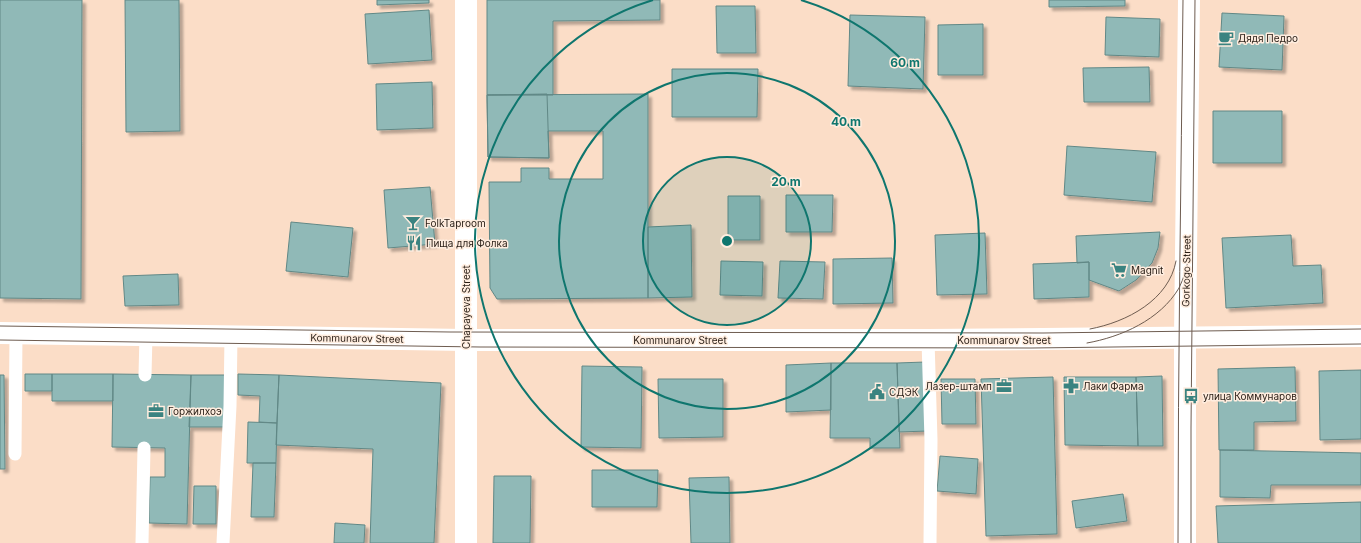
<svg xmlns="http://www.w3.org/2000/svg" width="1361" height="543" font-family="Inter,sans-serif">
<defs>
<filter id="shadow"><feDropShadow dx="3.5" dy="3.5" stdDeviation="1" flood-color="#0004"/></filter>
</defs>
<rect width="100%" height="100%" fill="#fbddc7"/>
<path fill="#90b9b7" stroke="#618886" filter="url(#shadow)" d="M0,0H82L81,299L0,298Z
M125,0H179L180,131L126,132Z
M377,0H429V3L377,5Z
M487,0H660V20L553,21V95H487Z
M1049,0H1125V6L1049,7Z
M716,6H755L756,53H717Z
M429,10L432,60L368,64L365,14Z
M1222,13L1284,16L1282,70L1219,67Z
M850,15L925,17L923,89L848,86Z
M1106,17L1160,19L1159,57L1105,55Z
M983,24V75H938V25Z
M1149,67L1150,102H1084L1083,68Z
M672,69H758L757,117H672Z
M432,82L433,128L377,130L376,84Z
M547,94L549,158L488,157L487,95Z
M648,94V298L497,299L490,288L489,182H521V168H549V179H603V131H548L549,158L488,157L487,95Z
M1213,111H1282V163H1213Z
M1067,146L1156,152L1152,202L1064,195Z
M430,187L435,244L388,248L384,190Z
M786,195H833L832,232H786Z
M728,196H760V240H728Z
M291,222L353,228L348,277L286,271Z
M691,225L692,297L648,298V227Z
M1160,232L1158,248L1152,263L1136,280L1119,291L1089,280V262L1077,263L1076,236Z
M985,233L987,294L937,295L935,235Z
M1291,235L1293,266L1321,265L1323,303L1226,308L1222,238Z
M892,258L893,303L833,304V259Z
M721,261L763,262L762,296L720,295Z
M780,261L825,262L823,299L778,298Z
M1089,262V297L1034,299L1033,264Z
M178,274L179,305L125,306L123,276Z
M925,362L928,431L899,432L897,363Z
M831,363H897L900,448H870V438H830Z
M831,363V410L786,412V365Z
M582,366L642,367L641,448L581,447Z
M1295,367L1296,421L1254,422V450H1219L1218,369Z
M1361,370V439L1320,440L1319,371Z
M25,374H52V391H25Z
M52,374H113V401H52Z
M113,374L191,375L187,524L149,523L150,477H165V448L112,447Z
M238,374L279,375L277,423L259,422L260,396L238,395Z
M0,375H4L5,469H0Z
M191,375H225V427H189Z
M279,375L441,383L434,543H370L373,449L276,445Z
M1162,376L1163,446H1138L1136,377Z
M1053,377L1057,534L986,536L981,379Z
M1064,377H1136L1138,446L1065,445Z
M658,379H723V437L659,438Z
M941,379H975L976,424H942Z
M248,422L277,423L276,463H247Z
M1220,450L1361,453V485H1271L1270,498L1220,497Z
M940,456L978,459L976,494L937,491Z
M253,463H276L274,517H251Z
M592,470H658L657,507H592Z
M494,476H531L530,543H493Z
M729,477L730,543H691L689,478Z
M194,486H216V524H193Z
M1123,494L1127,521L1076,528L1072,501Z
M1361,502V543H1218L1216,506Z
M335,523L365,525L364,543H334Z"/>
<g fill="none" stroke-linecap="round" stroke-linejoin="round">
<path stroke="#fff" stroke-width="13" d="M928,340L931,440L930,543
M145,375L146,335
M15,454L16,333
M142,543L144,448
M223,543L230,406L231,336"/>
<path stroke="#fff" stroke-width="22" d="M0,333L466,340H928L1361,336
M1185,543V338L1189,0"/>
<path stroke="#fff" stroke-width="22" d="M466,543V0"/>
<path stroke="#6e5c50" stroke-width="1" d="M0,326L450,332L1043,333L1361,329
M1090,329C1127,322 1169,300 1176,261
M0,340L480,347L1031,348L1361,344
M1087,343C1121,337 1160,320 1179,288C1184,278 1187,267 1189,256
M1178,543C1178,362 1181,181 1183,0
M1191,543V428L1195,0"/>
</g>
<circle cx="727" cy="241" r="84" fill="#0f766e" fill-opacity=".12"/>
<g fill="none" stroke="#0f766e" stroke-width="2">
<circle cx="727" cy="241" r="84"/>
<circle cx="727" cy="241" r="168"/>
<path d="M801 0A252 252 0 1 1 653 0"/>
</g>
<defs>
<symbol id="cafe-bare" viewBox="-9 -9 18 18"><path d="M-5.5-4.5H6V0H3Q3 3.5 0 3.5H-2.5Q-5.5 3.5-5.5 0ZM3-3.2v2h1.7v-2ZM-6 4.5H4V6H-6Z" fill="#3b8380" stroke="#ffeddf" stroke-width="2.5" paint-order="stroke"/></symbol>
<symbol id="bar-bare" viewBox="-9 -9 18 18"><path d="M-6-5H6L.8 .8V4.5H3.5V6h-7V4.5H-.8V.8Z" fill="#3b8380" stroke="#ffeddf" stroke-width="2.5" paint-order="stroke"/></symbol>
<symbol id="restaurant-bare" viewBox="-9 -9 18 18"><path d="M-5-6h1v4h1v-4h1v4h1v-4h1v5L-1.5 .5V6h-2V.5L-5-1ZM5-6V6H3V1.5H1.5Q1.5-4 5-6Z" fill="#3b8380" stroke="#ffeddf" stroke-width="2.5" paint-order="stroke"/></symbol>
<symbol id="supermarket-bare" viewBox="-9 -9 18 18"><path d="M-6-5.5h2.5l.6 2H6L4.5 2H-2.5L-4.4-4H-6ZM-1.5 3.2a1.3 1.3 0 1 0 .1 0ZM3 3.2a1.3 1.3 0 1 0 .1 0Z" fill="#3b8380" stroke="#ffeddf" stroke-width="2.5" paint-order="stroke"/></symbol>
<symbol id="office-bare" viewBox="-9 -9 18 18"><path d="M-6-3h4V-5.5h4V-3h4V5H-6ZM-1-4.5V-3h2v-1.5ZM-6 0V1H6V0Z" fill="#3b8380" stroke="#ffeddf" stroke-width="2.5" paint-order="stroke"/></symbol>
<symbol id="pharmacy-bare" viewBox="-9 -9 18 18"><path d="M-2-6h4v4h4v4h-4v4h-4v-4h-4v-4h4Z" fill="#3b8380" stroke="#ffeddf" stroke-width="2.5" paint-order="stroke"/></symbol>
<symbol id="civic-bare" viewBox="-9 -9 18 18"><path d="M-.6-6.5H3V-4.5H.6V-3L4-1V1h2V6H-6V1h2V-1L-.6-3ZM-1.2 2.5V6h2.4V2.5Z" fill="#3b8380" stroke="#ffeddf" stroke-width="2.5" paint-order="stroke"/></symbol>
<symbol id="bus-bare" viewBox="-9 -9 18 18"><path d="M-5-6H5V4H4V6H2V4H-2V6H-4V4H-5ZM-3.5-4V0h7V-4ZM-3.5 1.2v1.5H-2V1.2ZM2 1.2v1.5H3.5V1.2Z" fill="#3b8380" stroke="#ffeddf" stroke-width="2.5" paint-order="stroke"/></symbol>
</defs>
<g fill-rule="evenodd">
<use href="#cafe-bare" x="1215" y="27" width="22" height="22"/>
<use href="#bar-bare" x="402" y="212" width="22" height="22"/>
<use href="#restaurant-bare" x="403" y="232" width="22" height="22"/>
<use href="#supermarket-bare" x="1108" y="259" width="22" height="22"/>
<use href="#office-bare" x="993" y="375" width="22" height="22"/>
<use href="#pharmacy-bare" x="1060" y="375" width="22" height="22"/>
<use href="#civic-bare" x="866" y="381" width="22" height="22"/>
<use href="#bus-bare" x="1180" y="385" width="22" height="22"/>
<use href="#office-bare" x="145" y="400" width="22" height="22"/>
</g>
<g text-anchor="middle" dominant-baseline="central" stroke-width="3" stroke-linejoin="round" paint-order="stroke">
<g font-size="10" fill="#271c14" stroke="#ffeddf" text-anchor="start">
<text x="1238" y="38">Дядя Педро</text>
<text x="425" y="223">FolkTaproom</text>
<text x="426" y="243">Пища для Фолка</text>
<text x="1131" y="270">Magnit</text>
<text x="992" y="386" text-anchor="end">Лазер-штамп</text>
<text x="1083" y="386">Лаки Фарма</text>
<text x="889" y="392">СДЭК</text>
<text x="1203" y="396">улица Коммунаров</text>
<text x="168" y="411">Горжилхоэ</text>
</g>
<g font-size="10" fill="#271c14" stroke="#ffeddf">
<text transform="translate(1186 271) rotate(-89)">Gorkogo Street</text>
<text transform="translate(466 307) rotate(-90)">Chapayeva Street</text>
<text transform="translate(357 338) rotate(1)">Kommunarov Street</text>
<text x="680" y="340">Kommunarov Street</text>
<text x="1004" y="340">Kommunarov Street</text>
</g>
</g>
<circle cx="727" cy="241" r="6" fill="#0f766e" stroke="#ffeddf" stroke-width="2"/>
<g font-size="12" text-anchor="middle" font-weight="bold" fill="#0f766e" stroke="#ffeddf" stroke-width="3" stroke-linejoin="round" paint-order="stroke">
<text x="905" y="67">60 m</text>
<text x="846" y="126">40 m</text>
<text x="786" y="186">20 m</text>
</g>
</svg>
